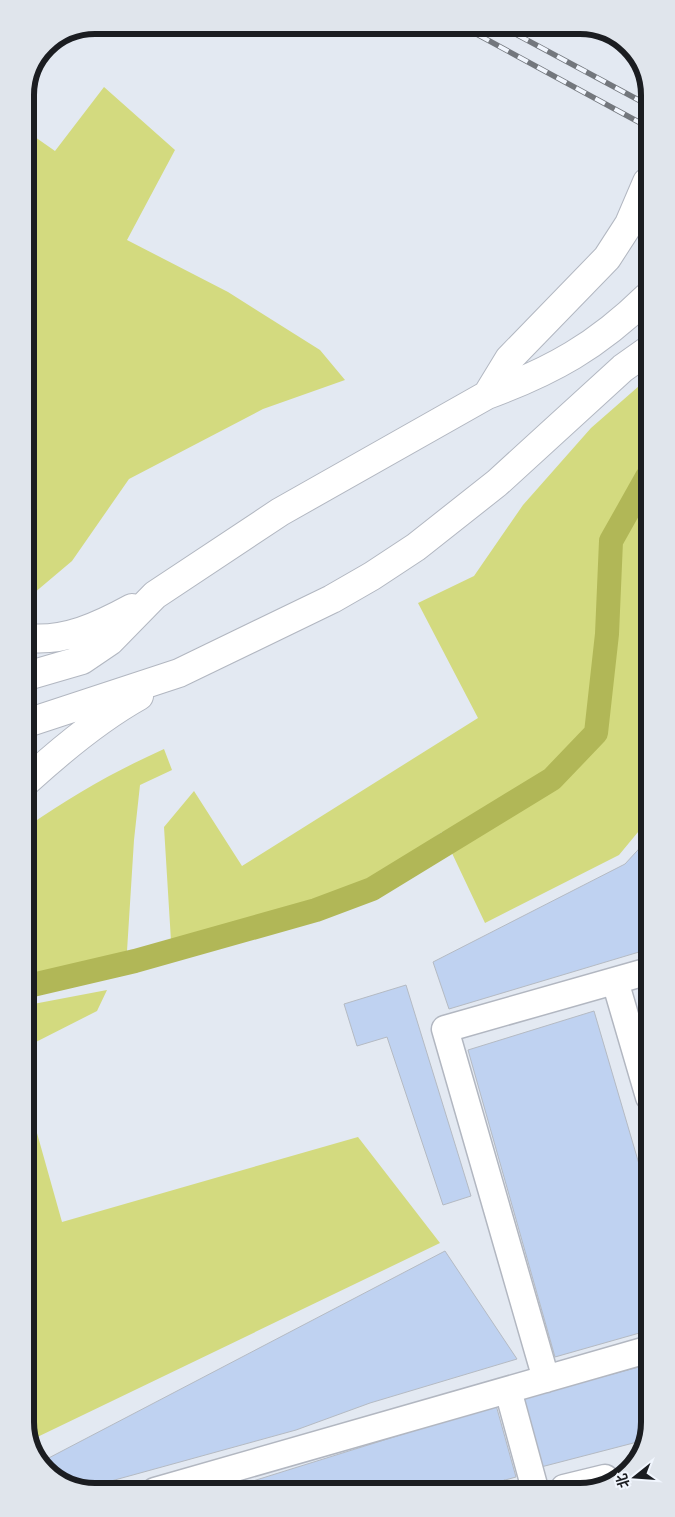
<svg xmlns="http://www.w3.org/2000/svg" width="675" height="1517" font-family="'IBM Plex Serif','Noto Sans SC',serif">
<rect width="100%" height="100%" fill="#e3e9f2"/>
<path fill="#d3da7f" d="M104,87L175,150L127,240L228,292L320,350L345,380L263,409L129,479L72,561L27,599L25,130L55,151Z
M647,379L648,820L619,855L485,923L442,832L385,873L266,916L171,941L164,827L194,791L242,866L478,718L418,603L474,576L523,505L591,428Z
M164,749L172,770L140,785L134,840L127,951L28,979L27,827C71,796 115,771 164,749Z
M107,990L97,1011L28,1046V1005Z
M28,1101L62,1222L358,1137L440,1243L29,1441Z"/>
<g fill="none" stroke-linecap="round" stroke-linejoin="round">
<path stroke="#b1b757" stroke-width="24" d="M28,986L135,961L316,910L372,889L552,779L596,733L607,634L611,541L647,477"/>
</g>
<path fill="#bfd2f1" stroke="#b4bac3" d="M648,839L649,949L449,1009L433,962L625,864Z
M406,985L471,1196L443,1205L387,1037L357,1046L344,1004Z
M594,1011L649,1198L650,1330L555,1357L468,1050Z
M445,1251L517,1359L370,1403L296,1430L82,1489L52,1477L41,1462Z
M650,1364V1423L645,1440L541,1467L523,1398Z
M496,1405L516,1477L473,1489L221,1491Z
M505,1480L508,1489H473Z"/>
<g fill="none" stroke-linecap="round" stroke-linejoin="round">
<defs>
<path id="minor" d="M615,981L649,1097
M546,1379L445,1029L649,971
M508,1390L535,1489
M564,1488L605,1478
M155,1491L650,1349"/>
<path id="highway" d="M487,395C552,371 597,346 647,297
M27,638C65,642 99,626 132,608
M27,676L82,660L110,641L155,595L280,512L487,395L509,359L607,258L629,224L647,182
M27,723L179,673L332,599L372,576L416,547L497,483L623,368L647,351
M27,781C61,750 98,719 139,696"/>
</defs>
<use href="#minor" stroke="#b2b7c1" stroke-width="29"/>
<use href="#highway" stroke="#b2b7c1" stroke-width="30"/>
<use href="#minor" stroke="#fff" stroke-width="26"/>
<use href="#highway" stroke="#fff" stroke-width="28"/>
<defs>
<path id="rail" d="M460,25L646,126
M499,25L646,104"/>
</defs>
<use href="#rail" stroke="#73777d" stroke-width="5.5"/>
<use href="#rail" stroke="#f1f6fe" stroke-width="4" stroke-dasharray="11" stroke-linecap="butt"/>
</g>
<path d="M0 0H675V1517H0ZM95 34H580A61 61 0 0 1 641 95V1422A61 61 0 0 1 580 1483H95A61 61 0 0 1 34 1422V95A61 61 0 0 1 95 34Z" fill="#e0e5ec" fill-rule="evenodd"/>
<path fill="none" stroke="#1b1d21" stroke-width="6" d="M95 34H580A61 61 0 0 1 641 95V1422A61 61 0 0 1 580 1483H95A61 61 0 0 1 34 1422V95A61 61 0 0 1 95 34Z"/>
<g transform="translate(635 1477) rotate(253)" stroke="#f1f6fe" stroke-width="4" paint-order="stroke">
<path d="M0-4L9 19L0 12L-9 19Z" fill="#1b1d21"/>
<text y="-8" font-size="14" font-weight="bold" text-anchor="middle" fill="#1b1d21">北</text>
</g>
</svg>
